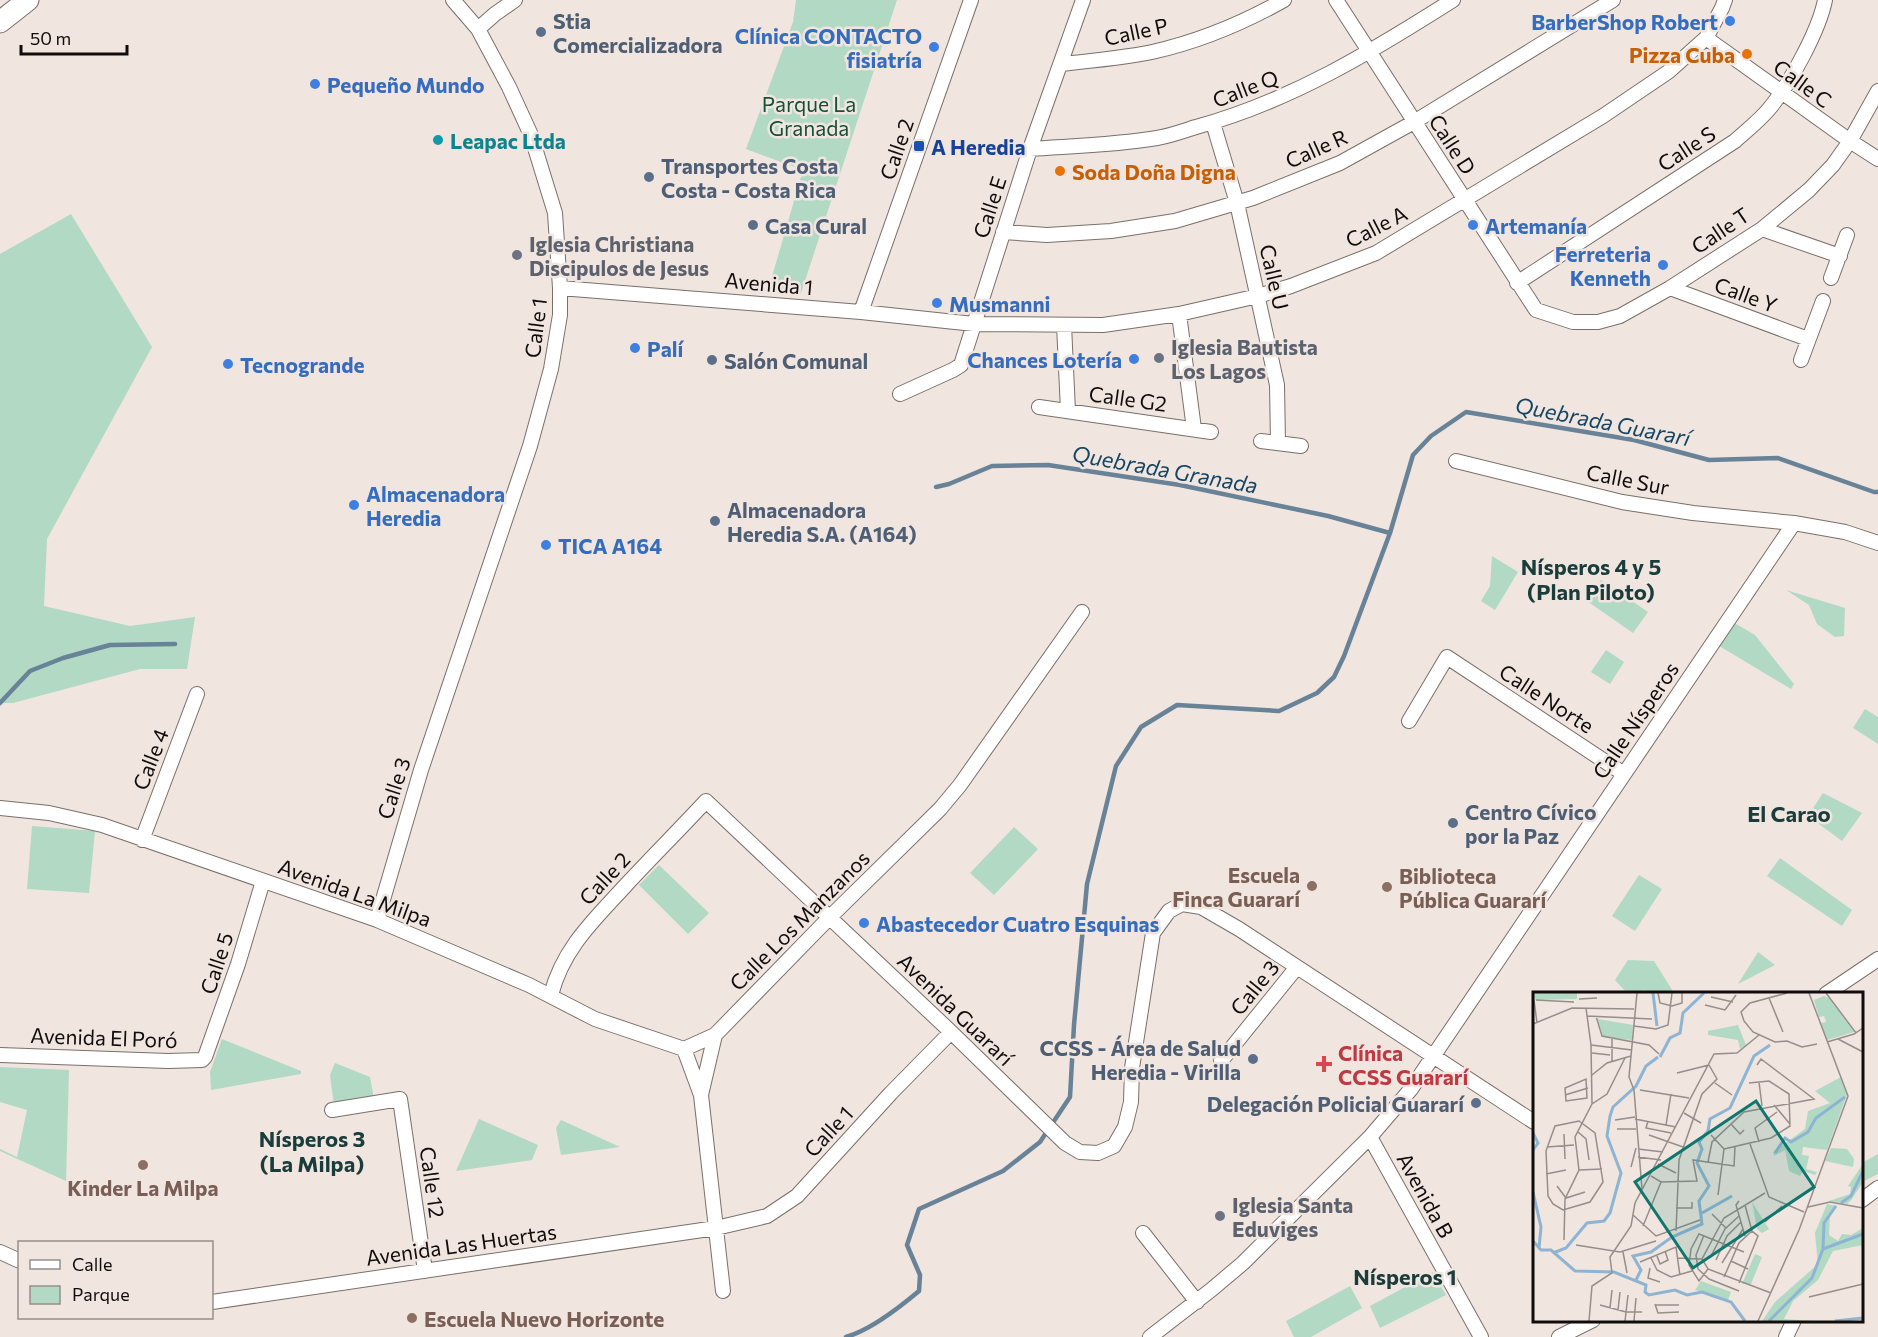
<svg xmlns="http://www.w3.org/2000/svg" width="1878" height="1337" font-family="Commissioner,sans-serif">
<rect width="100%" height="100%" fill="#f0e5df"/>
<path fill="#b2d9c4" d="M796,0H897L801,293L769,287L803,170L746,149L793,22Z
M71,214L152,347L47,539L44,606L130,626L195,617L187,669H140L13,703H0V254Z
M1492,556L1518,572L1495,610L1481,601L1490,586Z
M1601,580L1648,612L1633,633L1587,601Z
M1786,590L1845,608L1844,636L1835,637L1817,624L1809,605Z
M1731,621L1755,635L1794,684L1791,689L1716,644Z
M1606,650L1624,662L1610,684L1591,672Z
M1865,709L1878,717V744L1853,728Z
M1823,793L1862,813L1842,841L1808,816Z
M32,826L95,831L89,893L27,889Z
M1014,827L1038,849L994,895L970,873Z
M1780,858L1852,910L1842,926L1767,876Z
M659,865L709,913L688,934L639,885Z
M1639,875L1662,889L1635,931L1612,916Z
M1758,952L1775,965L1738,984Z
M1628,960L1654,961L1674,993H1646L1644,990L1638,993H1627L1615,980Z
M222,1039L301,1071V1074L211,1090L210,1072Z
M335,1063L370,1077L374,1099L334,1106L330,1075Z
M0,1067L69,1070L66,1181L0,1151V1149L17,1157L27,1110L0,1102Z
M479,1119L538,1145L532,1160L456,1171Z
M561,1120L620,1147L561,1155L556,1128Z
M1878,1154V1174L1862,1182V1163Z
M1433,1272L1446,1295L1380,1328L1370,1306Z
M1350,1286L1362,1308L1311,1337H1294L1286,1321Z"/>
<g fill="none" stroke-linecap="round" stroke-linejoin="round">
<path stroke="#688297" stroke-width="4.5" d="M936,487L949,484L992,466L1048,465L1180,485L1328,516L1390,533
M0,703L30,671L63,658L110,645L175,644
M846,1337C871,1330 900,1307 919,1291L920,1275L907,1245L919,1209L1003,1171L1040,1142L1070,1097L1074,1025L1087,884L1116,766L1141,727L1177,705L1279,711L1317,693L1334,677L1344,656L1390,533L1413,455L1431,436L1466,412L1634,440L1709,460L1778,458L1874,492H1878"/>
<defs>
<path id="street" d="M1336,0L1536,310L1573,322H1598L1620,316L1670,288L1762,229L1809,190L1833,165L1850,141L1878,91
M478,29L495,14L515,0
M1706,38L1850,141L1878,159
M1061,64C1091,61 1122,58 1152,52C1197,42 1243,23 1284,0
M1213,123L1237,203L1277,385L1278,443
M1030,149C1072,146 1115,145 1157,138C1170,136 1183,131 1196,127C1291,101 1371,52 1453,0
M1762,229L1840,256
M1003,232L1047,235L1111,231L1175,221L1253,198L1340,163L1414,122L1613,0
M1831,278L1847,235
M1517,283L1735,141C1746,131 1759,121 1769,109C1789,85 1819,31 1825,0
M560,288L861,312L974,324L1103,325L1179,314L1258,296L1291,286L1376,253L1603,116L1668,72L1706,38L1722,8L1725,0
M1670,288L1808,339
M861,312L971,0
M1179,314L1194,429
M1064,325L1068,411
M1801,360L1823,301
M900,394L953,370L961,365L1030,149L1083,0
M1039,407L1211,432
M1261,441L1301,446
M1456,461L1622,502L1693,513L1794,523L1845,532L1878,543
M1409,721L1447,657L1624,774
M0,808L49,813L102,825L377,920L529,985L595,1019L684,1049
M142,840L197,694
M377,920L421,770L530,446L551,369L560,315V288L555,213L531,135L509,87L478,29L453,0
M1826,994L1878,959
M551,995C563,948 594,920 626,885C652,857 680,829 706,801L951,1032L1065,1143L1080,1152L1098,1153L1114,1146L1125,1127L1131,1102L1132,1068L1153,933L1169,911L1182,904L1201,907L1239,929L1534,1122
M684,1049L715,1035L830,917L940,809L960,785L1082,612
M684,1049L701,1095L723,1291
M0,1055L168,1061L202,1060L205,1057L238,964L263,881
M1221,1061L1297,967
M701,1095L715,1035
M332,1110L400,1099L425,1271
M1370,1137L1481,1337
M1862,1200L1878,1188
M1143,1233L1197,1302
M0,1252L20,1261
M212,1302L716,1228L767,1216L797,1196L891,1093L951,1032
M1150,1337L1211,1290L1243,1263L1370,1137L1411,1089L1794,523
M1559,1337L1593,1320
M1786,1337L1794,1320"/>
<path id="primary" d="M0,22L28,0"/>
</defs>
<use href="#street" stroke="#79706a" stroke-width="16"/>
<use href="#primary" stroke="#79706a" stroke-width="23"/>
<use href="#street" stroke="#fff" stroke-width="14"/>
<use href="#primary" stroke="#fff" stroke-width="21"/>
</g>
<g fill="#3f7fe0" stroke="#f0e5df" stroke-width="2">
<circle cx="1730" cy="21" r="6"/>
<circle cx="934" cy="47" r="6"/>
<circle cx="315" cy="84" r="6"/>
<circle cx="1473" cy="225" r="6"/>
<circle cx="1663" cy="265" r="6"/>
<circle cx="937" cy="303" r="6"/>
<circle cx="635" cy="348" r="6"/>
<circle cx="1134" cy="359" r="6"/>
<circle cx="228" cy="364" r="6"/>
<circle cx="354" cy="505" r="6"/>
<circle cx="546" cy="545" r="6"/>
<circle cx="864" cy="923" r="6"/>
</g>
<g fill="#5c6f8a" stroke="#f0e5df" stroke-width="2">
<circle cx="541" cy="32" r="6"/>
<circle cx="649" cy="177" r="6"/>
<circle cx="753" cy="225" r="6"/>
<circle cx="712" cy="360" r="6"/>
<circle cx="715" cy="521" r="6"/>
<circle cx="1453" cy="823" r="6"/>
<circle cx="1253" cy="1059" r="6"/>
<circle cx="1476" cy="1103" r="6"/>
</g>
<g fill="#e8710a" stroke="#f0e5df" stroke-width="2">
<circle cx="1747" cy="54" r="6"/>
<circle cx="1060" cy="171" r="6"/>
</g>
<circle fill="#0f9aa8" stroke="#f0e5df" stroke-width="2" cx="438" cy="140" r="6"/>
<rect fill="#1a4fb4" stroke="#f0e5df" stroke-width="2" x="913" y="140" width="12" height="12" rx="3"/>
<g fill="#6b7280" stroke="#f0e5df" stroke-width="2">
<circle cx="517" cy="255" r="6"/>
<circle cx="1159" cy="358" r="6"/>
<circle cx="1220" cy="1216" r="6"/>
</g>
<g fill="#8d6e63" stroke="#f0e5df" stroke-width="2">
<circle cx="1312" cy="886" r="6"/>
<circle cx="1387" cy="887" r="6"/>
<circle cx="143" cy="1165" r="6"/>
<circle cx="412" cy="1318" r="6"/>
</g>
<path fill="#e0444e" stroke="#f0e5df" stroke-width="2" d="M1321 1055h6v6h6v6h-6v6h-6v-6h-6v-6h6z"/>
<g text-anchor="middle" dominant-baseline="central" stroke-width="5" stroke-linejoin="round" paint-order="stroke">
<g font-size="21" font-weight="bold" fill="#4e5e75" stroke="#f0e5df" text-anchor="start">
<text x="553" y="20">Stia<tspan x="553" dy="24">Comercializadora</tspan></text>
<text x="661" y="165">Transportes Costa<tspan x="661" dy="24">Costa - Costa Rica</tspan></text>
<text x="765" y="225">Casa Cural</text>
<text x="724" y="360">Salón Comunal</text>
<text x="727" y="509">Almacenadora<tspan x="727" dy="24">Heredia S.A. (A164)</tspan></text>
<text x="1465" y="811">Centro Cívico<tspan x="1465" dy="24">por la Paz</tspan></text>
<text x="1241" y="1047" text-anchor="end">CCSS - Área de Salud<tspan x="1241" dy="24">Heredia - Virilla</tspan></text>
<text x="1464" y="1103" text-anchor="end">Delegación Policial Guararí</text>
</g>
<g font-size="21" font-weight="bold" fill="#366cbe" stroke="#f0e5df" text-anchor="start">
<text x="1718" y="21" text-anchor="end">BarberShop Robert</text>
<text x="922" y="35" text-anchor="end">Clínica CONTACTO<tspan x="922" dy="24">fisiatría</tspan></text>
<text x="327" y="84">Pequeño Mundo</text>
<text x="1485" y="225">Artemanía</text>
<text x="1651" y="253" text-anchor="end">Ferreteria<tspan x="1651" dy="24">Kenneth</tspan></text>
<text x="949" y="303">Musmanni</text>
<text x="647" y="348">Palí</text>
<text x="1122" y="359" text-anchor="end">Chances Lotería</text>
<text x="240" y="364">Tecnogrande</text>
<text x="366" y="493">Almacenadora<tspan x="366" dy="24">Heredia</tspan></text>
<text x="558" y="545">TICA A164</text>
<text x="876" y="923">Abastecedor Cuatro Esquinas</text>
</g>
<g font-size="21" fill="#100c0b" stroke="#f0e5df">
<text transform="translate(1136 31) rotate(-12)">Calle P</text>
<text transform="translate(1803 83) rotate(36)">Calle C</text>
<text transform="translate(1245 88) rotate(-21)">Calle Q</text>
<text transform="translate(1453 144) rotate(57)">Calle D</text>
<text transform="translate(1316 148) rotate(-24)">Calle R</text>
<text transform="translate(1686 148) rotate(-33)">Calle S</text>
<text transform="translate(896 149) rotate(-71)">Calle 2</text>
<text transform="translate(989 207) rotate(-72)">Calle E</text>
<text transform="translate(1376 226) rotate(-27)">Calle A</text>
<text transform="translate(1720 230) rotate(-34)">Calle T</text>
<text transform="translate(1275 277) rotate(77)">Calle U</text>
<text transform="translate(769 283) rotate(5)">Avenida 1</text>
<text transform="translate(1746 294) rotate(20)">Calle Y</text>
<text transform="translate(535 328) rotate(-83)">Calle 1</text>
<text transform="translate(1128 398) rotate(8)">Calle G2</text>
<text transform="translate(1628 479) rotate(11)">Calle Sur</text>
<text transform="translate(1547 698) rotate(33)">Calle Norte</text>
<text transform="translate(1635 720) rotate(-56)">Calle Nísperos</text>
<text transform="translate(150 759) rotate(-69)">Calle 4</text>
<text transform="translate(393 788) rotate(-72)">Calle 3</text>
<text transform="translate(604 878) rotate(-47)">Calle 2</text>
<text transform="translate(355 892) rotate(20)">Avenida La Milpa</text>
<text transform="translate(799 920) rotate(-45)">Calle Los Manzanos</text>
<text transform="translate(216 963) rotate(-72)">Calle 5</text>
<text transform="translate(1254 987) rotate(-51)">Calle 3</text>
<text transform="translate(956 1009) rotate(44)">Avenida Guararí</text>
<text transform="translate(104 1037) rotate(2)">Avenida El Poró</text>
<text transform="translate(828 1131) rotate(-47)">Calle 1</text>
<text transform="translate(433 1182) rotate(82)">Calle 12</text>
<text transform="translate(1426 1195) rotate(61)">Avenida B</text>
<text transform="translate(461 1244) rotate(-8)">Avenida Las Huertas</text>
</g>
<g font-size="21" font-weight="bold" fill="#c56008" stroke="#f0e5df" text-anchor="end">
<text x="1735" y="54">Pizza Cuba</text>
<text x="1072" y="171" text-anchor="start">Soda Doña Digna</text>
</g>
<g font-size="21" fill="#165037" stroke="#f0e5df">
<text x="809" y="103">Parque La<tspan x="809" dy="24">Granada</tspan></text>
</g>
<g font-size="21" font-weight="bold" fill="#0d838f" stroke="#f0e5df" text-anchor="start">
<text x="450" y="140">Leapac Ltda</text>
</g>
<g font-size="21" font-weight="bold" fill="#164399" stroke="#f0e5df" text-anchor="start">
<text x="931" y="146">A Heredia</text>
</g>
<g font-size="21" font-weight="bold" fill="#5b616d" stroke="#f0e5df" text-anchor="start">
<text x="529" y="243">Iglesia Christiana<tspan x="529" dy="24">Discipulos de Jesus</tspan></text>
<text x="1171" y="346">Iglesia Bautista<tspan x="1171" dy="24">Los Lagos</tspan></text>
<text x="1232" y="1204">Iglesia Santa<tspan x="1232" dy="24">Eduviges</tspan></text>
</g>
<g font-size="21" font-weight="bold" fill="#785e54" stroke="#f0e5df" text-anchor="start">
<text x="1300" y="874" text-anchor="end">Escuela<tspan x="1300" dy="24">Finca Guararí</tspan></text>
<text x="1399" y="875">Biblioteca<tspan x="1399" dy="24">Pública Guararí</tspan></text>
<text x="143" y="1187" text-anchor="middle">Kinder La Milpa</text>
<text x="424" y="1318">Escuela Nuevo Horizonte</text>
</g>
<g font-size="21" font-weight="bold" fill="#be3a42" stroke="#f0e5df" text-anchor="start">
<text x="1338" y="1052">Clínica<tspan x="1338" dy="24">CCSS Guararí</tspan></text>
</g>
<g font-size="22" font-style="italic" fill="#154564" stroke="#f0e5df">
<text transform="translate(1603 421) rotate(11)">Quebrada Guararí</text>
<text transform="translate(1165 469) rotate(10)">Quebrada Granada</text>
</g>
<g font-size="22" font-weight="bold" fill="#1a3c3b" stroke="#f0e5df">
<text x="1591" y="566">Nísperos 4 y 5<tspan x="1591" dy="25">(Plan Piloto)</tspan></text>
<text x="1789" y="813">El Carao</text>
<text x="312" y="1138">Nísperos 3<tspan x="312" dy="25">(La Milpa)</tspan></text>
<text x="1405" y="1276">Nísperos 1</text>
</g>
</g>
<g transform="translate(1533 992)">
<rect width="330" height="330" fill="#f0e5df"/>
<path d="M0,1H44V7L1,8ZM291,4L296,6L321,40L294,48L288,31L293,30L291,24L286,25L281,8ZM65,27L100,33L99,48L70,45ZM205,33L213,53L207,57L205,48L175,43V39ZM308,85L314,102L294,158L270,155L269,163L276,164L273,177L284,180L282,183L270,179L267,184L256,179L252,158L241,164L240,160L272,137L275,119L297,111L282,99ZM298,156L314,157L321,167L320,175L292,169ZM330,172V190L319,207L314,212L296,209L317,202L318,195L315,194ZM219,210L236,237L229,241L224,237ZM294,212L304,214L297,221L296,243L305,249L309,242L318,243L330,236V253L300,259L285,288L260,309L251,327L279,329H229L242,310L285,272L282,241ZM222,262L229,265L218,292H209ZM168,289L198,300L195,308L162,298Z" fill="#b2d9c4"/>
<path fill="none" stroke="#8db5d3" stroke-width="3" d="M120,1L124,34M127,65L137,46L147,41L150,21L171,1M0,141L5,151L0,158M242,161L252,146L258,150L275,140L283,126L312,105M0,200L8,235L6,256M308,211L318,204L330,179M169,221L199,204M0,249L8,258H18L42,279L81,280L113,293L112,300L116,303L142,298L154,303L169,300L198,310L212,329M290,257L291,231L303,214M20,261L33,256L54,231L71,229L77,221L88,181L74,144L77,124L80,115L103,94L113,74L125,65M102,290L108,278L100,264L118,260L139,245L169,232L166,209L176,194L164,171L169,157L166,150L175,139L177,127L197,116L221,64L237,53M236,329L279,286L290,257L330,242M302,329L330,326"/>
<path fill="none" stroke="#968e8a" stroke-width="1.5" d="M104,1L96,85L101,98L109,197M125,1L127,11L139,14L149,11V1M254,1L217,11L208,20L211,29L220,40L242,50L254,49L269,55L284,52M293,1L323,41M178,5L200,10M236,6L250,40M46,7L64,6M1,8L4,31M3,8L41,10M172,13L192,18L203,3M53,16L58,53L59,112M54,24L119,27M63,24L69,44L116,53L126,62M0,32L39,16L101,17M101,34L123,37L135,33L139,1M305,47L330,60M294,50L321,42L330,36M58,53L99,58M59,61L77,63M79,70V46M144,81L176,73M59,83L74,71L98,64M53,87L54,106L33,109L32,96ZM226,90L229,114M182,91L199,103M107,98L156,106M32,103L55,96M241,113L257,132M151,121L168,131M102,127L143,135M82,128L102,125M46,129L62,141L70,190L57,210L30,218L20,212L15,204L13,159L22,134ZM115,129L113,136L138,141M198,132L207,142L211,138M133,133L138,102M84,137H103M45,140L53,147L56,168M31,142L32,167M116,143L150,155M178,143L191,157M226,150L222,136L244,120M217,152L236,205L271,220M14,155L41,153M105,157L130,160M191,157L238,146L257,134L256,102L236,89L216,91M105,165L128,168M175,170L179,150L211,120L281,107L228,67L224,73M125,172L143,181M98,175L103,156M46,178L69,177M13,182L33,178M118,184L128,190L164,189L160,168L201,174L202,155M24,194L33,206L52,200M232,201L191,226L169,267L175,277L238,301M185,203L191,157M206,209L203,213L212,244M275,215L297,210L330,216M143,216H159V210M179,222L193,236M100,223L123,244L167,228M232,230L249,214M110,234L128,190M143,239L146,168L169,102L184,87L176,73M171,243L163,263L165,277L176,287L206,299M31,248L32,207L46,178L42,145L59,112L74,102L92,66M43,253L87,260L123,249M90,260L94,281M124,264L127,272L135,268L132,259M118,266L124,278L138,285L159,279M145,266L169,267M177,266L192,237L206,224M183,268L194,244L208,230M198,269L215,277M107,270L143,255L147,284M189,271L210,237M117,276L115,286L127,290M175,277L166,289L156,273L158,257L166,242L211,260M191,285L206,251L219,239M206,291L225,244L219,239L212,213M276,305L330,292M122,312L125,321L146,320M67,313L93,320H109M123,313H146M77,316L79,298M85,318L87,300M56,329L59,294L79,281L77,265L98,234L102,211L181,62L204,61L226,43M92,329L95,303M101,329L103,306M225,329L266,238L315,104L276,1"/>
<path fill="#0f766e" fill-opacity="0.15" stroke="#0f766e" stroke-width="3" d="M223,109L281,195L160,276L102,190Z"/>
<rect width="330" height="330" fill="none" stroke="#100c0b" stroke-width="3"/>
</g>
<rect x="18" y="1241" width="195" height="78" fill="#f0e5df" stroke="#968e8a" stroke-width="1.5"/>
<rect x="30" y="1260" width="30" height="9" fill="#ffffff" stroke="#968e8a" stroke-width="1.5"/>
<text x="72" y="1271" font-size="18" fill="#100c0b">Calle</text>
<rect x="30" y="1286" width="30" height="18" fill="#b2d9c4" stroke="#968e8a" stroke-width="1.5"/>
<text x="72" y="1301" font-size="18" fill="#100c0b">Parque</text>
<path d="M21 45v9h106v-9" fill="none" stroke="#100c0b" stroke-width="3"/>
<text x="30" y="45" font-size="18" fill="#100c0b" stroke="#f0e5df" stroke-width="4.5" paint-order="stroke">50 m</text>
</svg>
